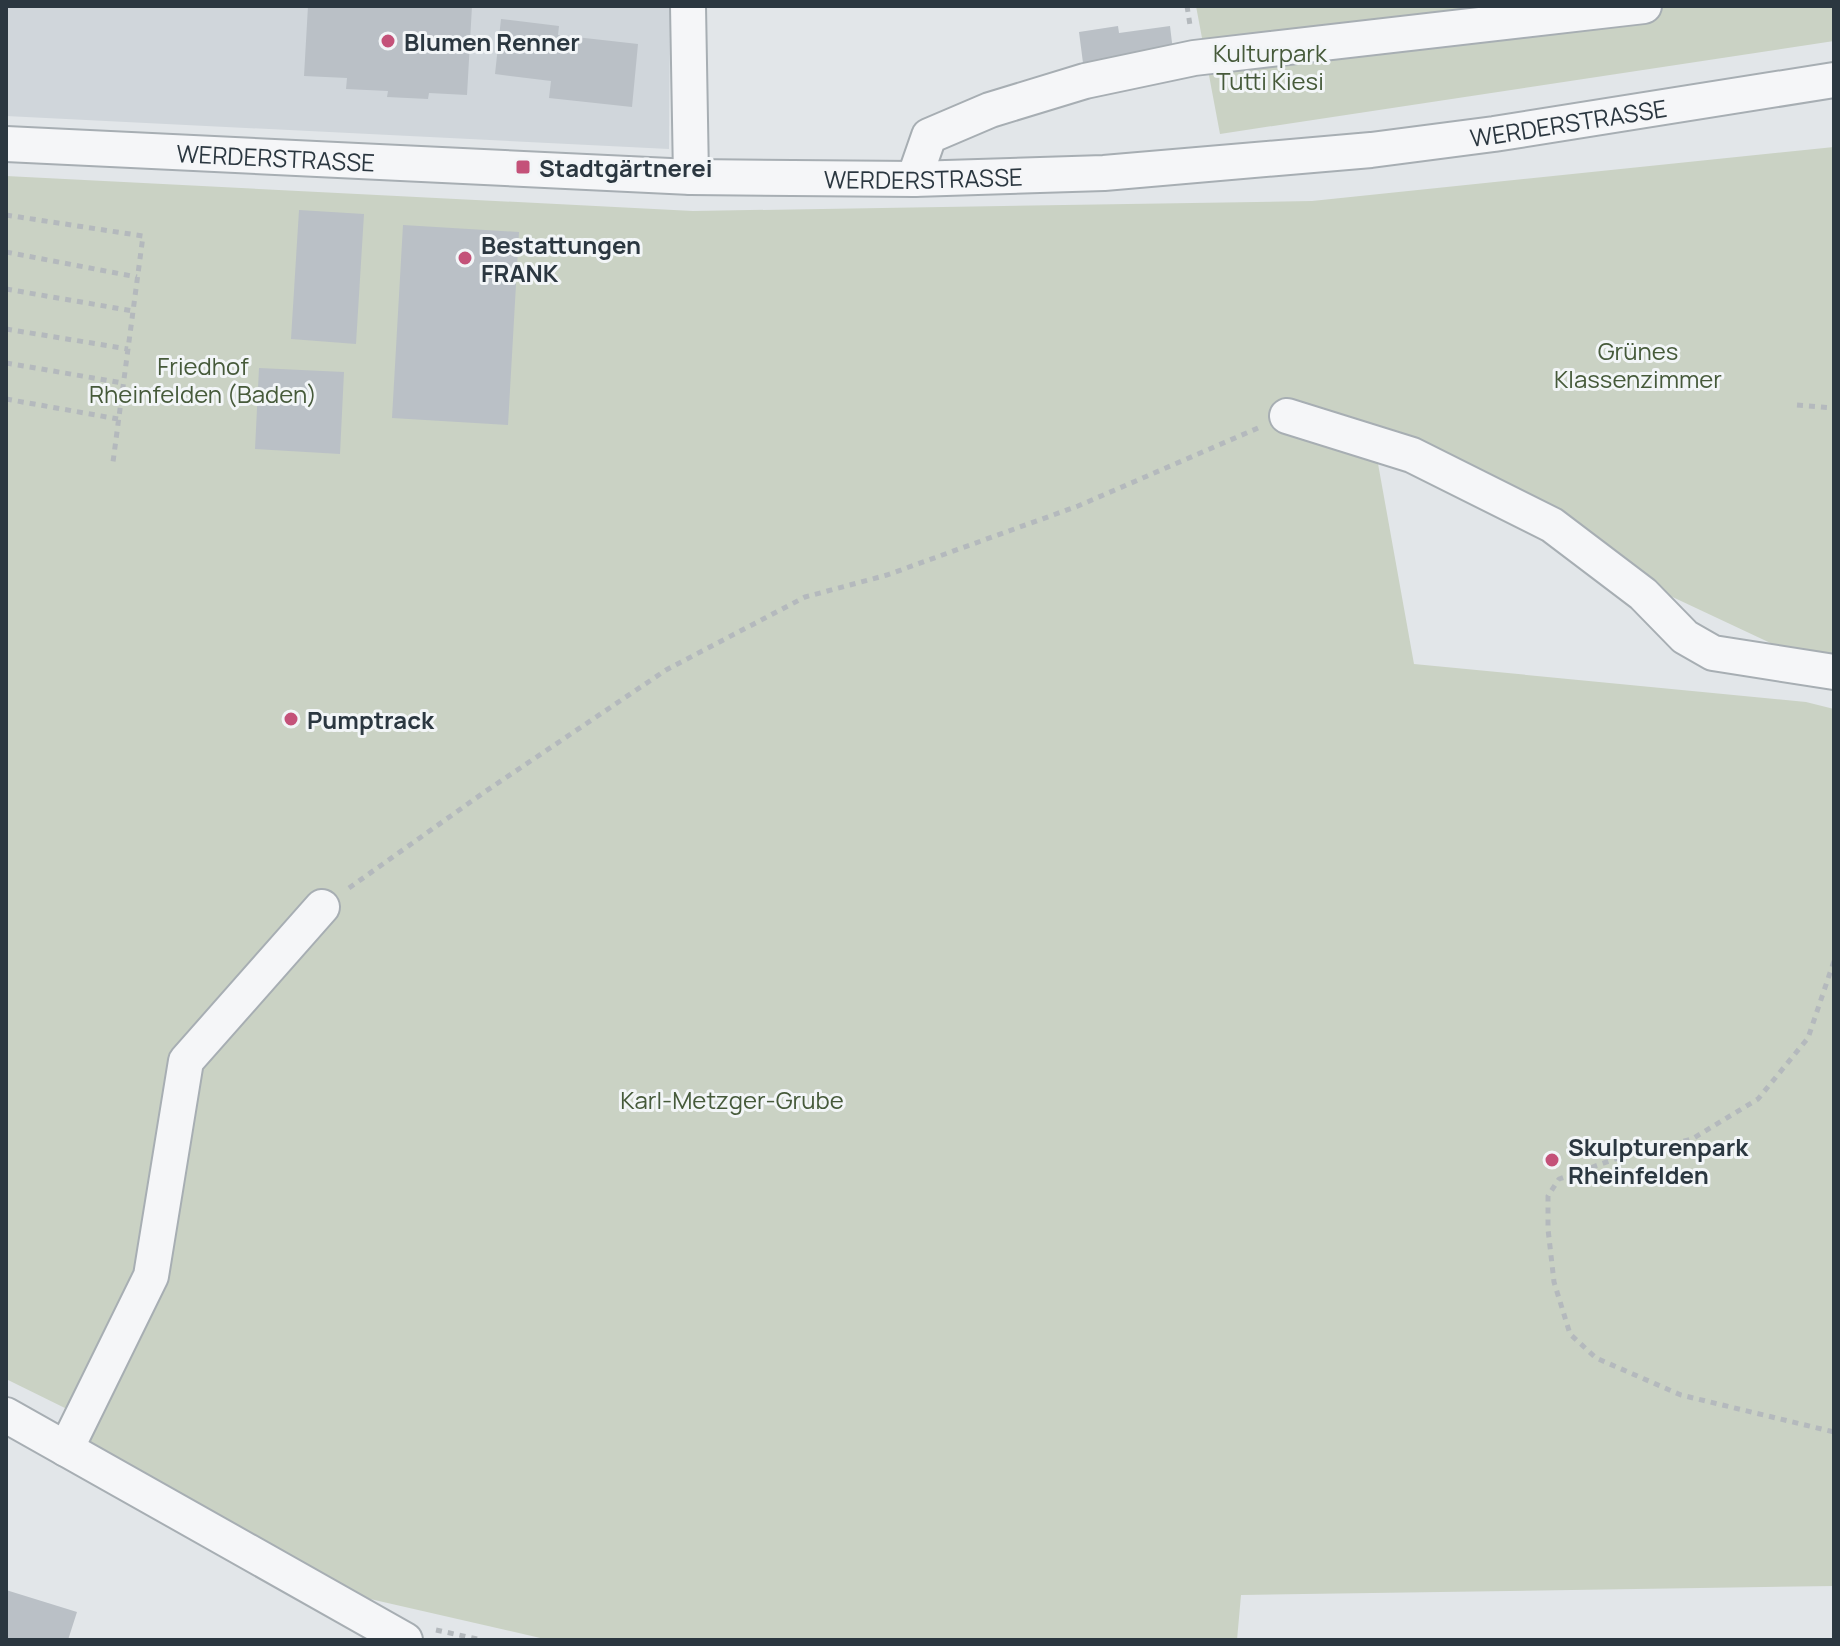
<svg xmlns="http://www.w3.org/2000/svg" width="1840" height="1646" font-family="Manrope,sans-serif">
<rect width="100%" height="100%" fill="#e2e6e9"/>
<path fill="#d0d6db" d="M6,6H670L669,149L6,116Z"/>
<path fill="#cad2c4" d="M1196,6H1834V41L1220,134Z
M1834,147V673L1377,458L1414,664L1806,702L1834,709V1586L1241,1595L1237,1640H549L357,1596L95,1456L73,1412L6,1379V176L693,211L1312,201Z"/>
<path fill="#bac0c6" d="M308,6H472L467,95L429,93L428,99L387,97L388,91L346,89L347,78L304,76Z
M501,19L559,26L558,35L638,44L632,107L549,98L551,81L495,74Z
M1118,26L1119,33L1170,26L1173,51L1083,63L1079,32Z
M299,210L364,214L356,344L291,339Z
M403,225L519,232L508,425L392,418Z
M259,368L344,372L340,454L255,449Z
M6,1590L77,1612L68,1640H6Z"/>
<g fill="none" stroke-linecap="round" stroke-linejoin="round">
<defs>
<g id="minor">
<path d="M688,6L691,177"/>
<path id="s1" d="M6,144L691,177L914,179L1104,173L1371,150L1494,134L1834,80"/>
<path d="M914,179L929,136L990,110L1085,81L1194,58L1644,6"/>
<path d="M1287,416L1412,455L1552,525L1643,594L1685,637L1713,653L1834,672"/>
<path d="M6,1415L405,1640"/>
<path d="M66,1449L151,1276L186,1061L322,907"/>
</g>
</defs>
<use href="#minor" stroke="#a7aeb3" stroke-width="38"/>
<path stroke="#b4b9bd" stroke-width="5" stroke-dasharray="6 6" stroke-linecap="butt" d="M1187,6L1190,25
M6,215L143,236L113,462
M6,252L137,277
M6,289L133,311
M6,329L128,349
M6,363L123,383
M6,399L118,419
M1797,405L1834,408
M349,888L486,791L666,670L805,597L887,575L1078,506L1258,428
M1834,961L1808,1038L1758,1099L1692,1139L1618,1158L1559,1179L1548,1196V1229L1554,1282L1570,1334L1596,1358L1681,1395L1834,1432
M436,1630L482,1640"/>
<use href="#minor" stroke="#f5f6f8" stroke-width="34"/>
</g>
<g fill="#c45279" stroke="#f2f5f7" stroke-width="3">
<circle cx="388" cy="41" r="8"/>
<rect x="515" y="159" width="16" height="16" rx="4"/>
<circle cx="465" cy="258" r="8"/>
<circle cx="291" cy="719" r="8"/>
<circle cx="1552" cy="1160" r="8"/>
</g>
<g text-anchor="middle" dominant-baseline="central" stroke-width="6" stroke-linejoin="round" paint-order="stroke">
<g font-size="24" font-weight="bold" fill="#2b3740" stroke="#f2f5f7" text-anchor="start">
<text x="404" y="41">Blumen Renner</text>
<text x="539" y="167">Stadtgärtnerei</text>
<text x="481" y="244">Bestattungen<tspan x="481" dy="28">FRANK</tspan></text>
<text x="307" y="719">Pumptrack</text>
<text x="1568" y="1146">Skulpturenpark<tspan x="1568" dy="28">Rheinfelden</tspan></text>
</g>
<g font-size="24" fill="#465a3a" stroke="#f2f5f7">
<text x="1270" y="52">Kulturpark<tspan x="1270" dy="28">Tutti Kiesi</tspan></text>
<text x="1638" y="350">Grünes<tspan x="1638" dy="28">Klassenzimmer</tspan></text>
<text x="203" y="365">Friedhof<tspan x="203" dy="28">Rheinfelden (Baden)</tspan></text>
<text x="732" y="1099">Karl-Metzger-Grube</text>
</g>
<g font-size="24" fill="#2b3740" stroke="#f2f5f7">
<text stroke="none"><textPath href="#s1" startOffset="1566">WERDERSTRASSE</textPath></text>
<text stroke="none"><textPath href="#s1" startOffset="270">WERDERSTRASSE</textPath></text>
<text stroke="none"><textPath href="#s1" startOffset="918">WERDERSTRASSE</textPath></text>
</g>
</g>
<rect width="1840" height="1646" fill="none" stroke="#2b3740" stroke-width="16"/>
</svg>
